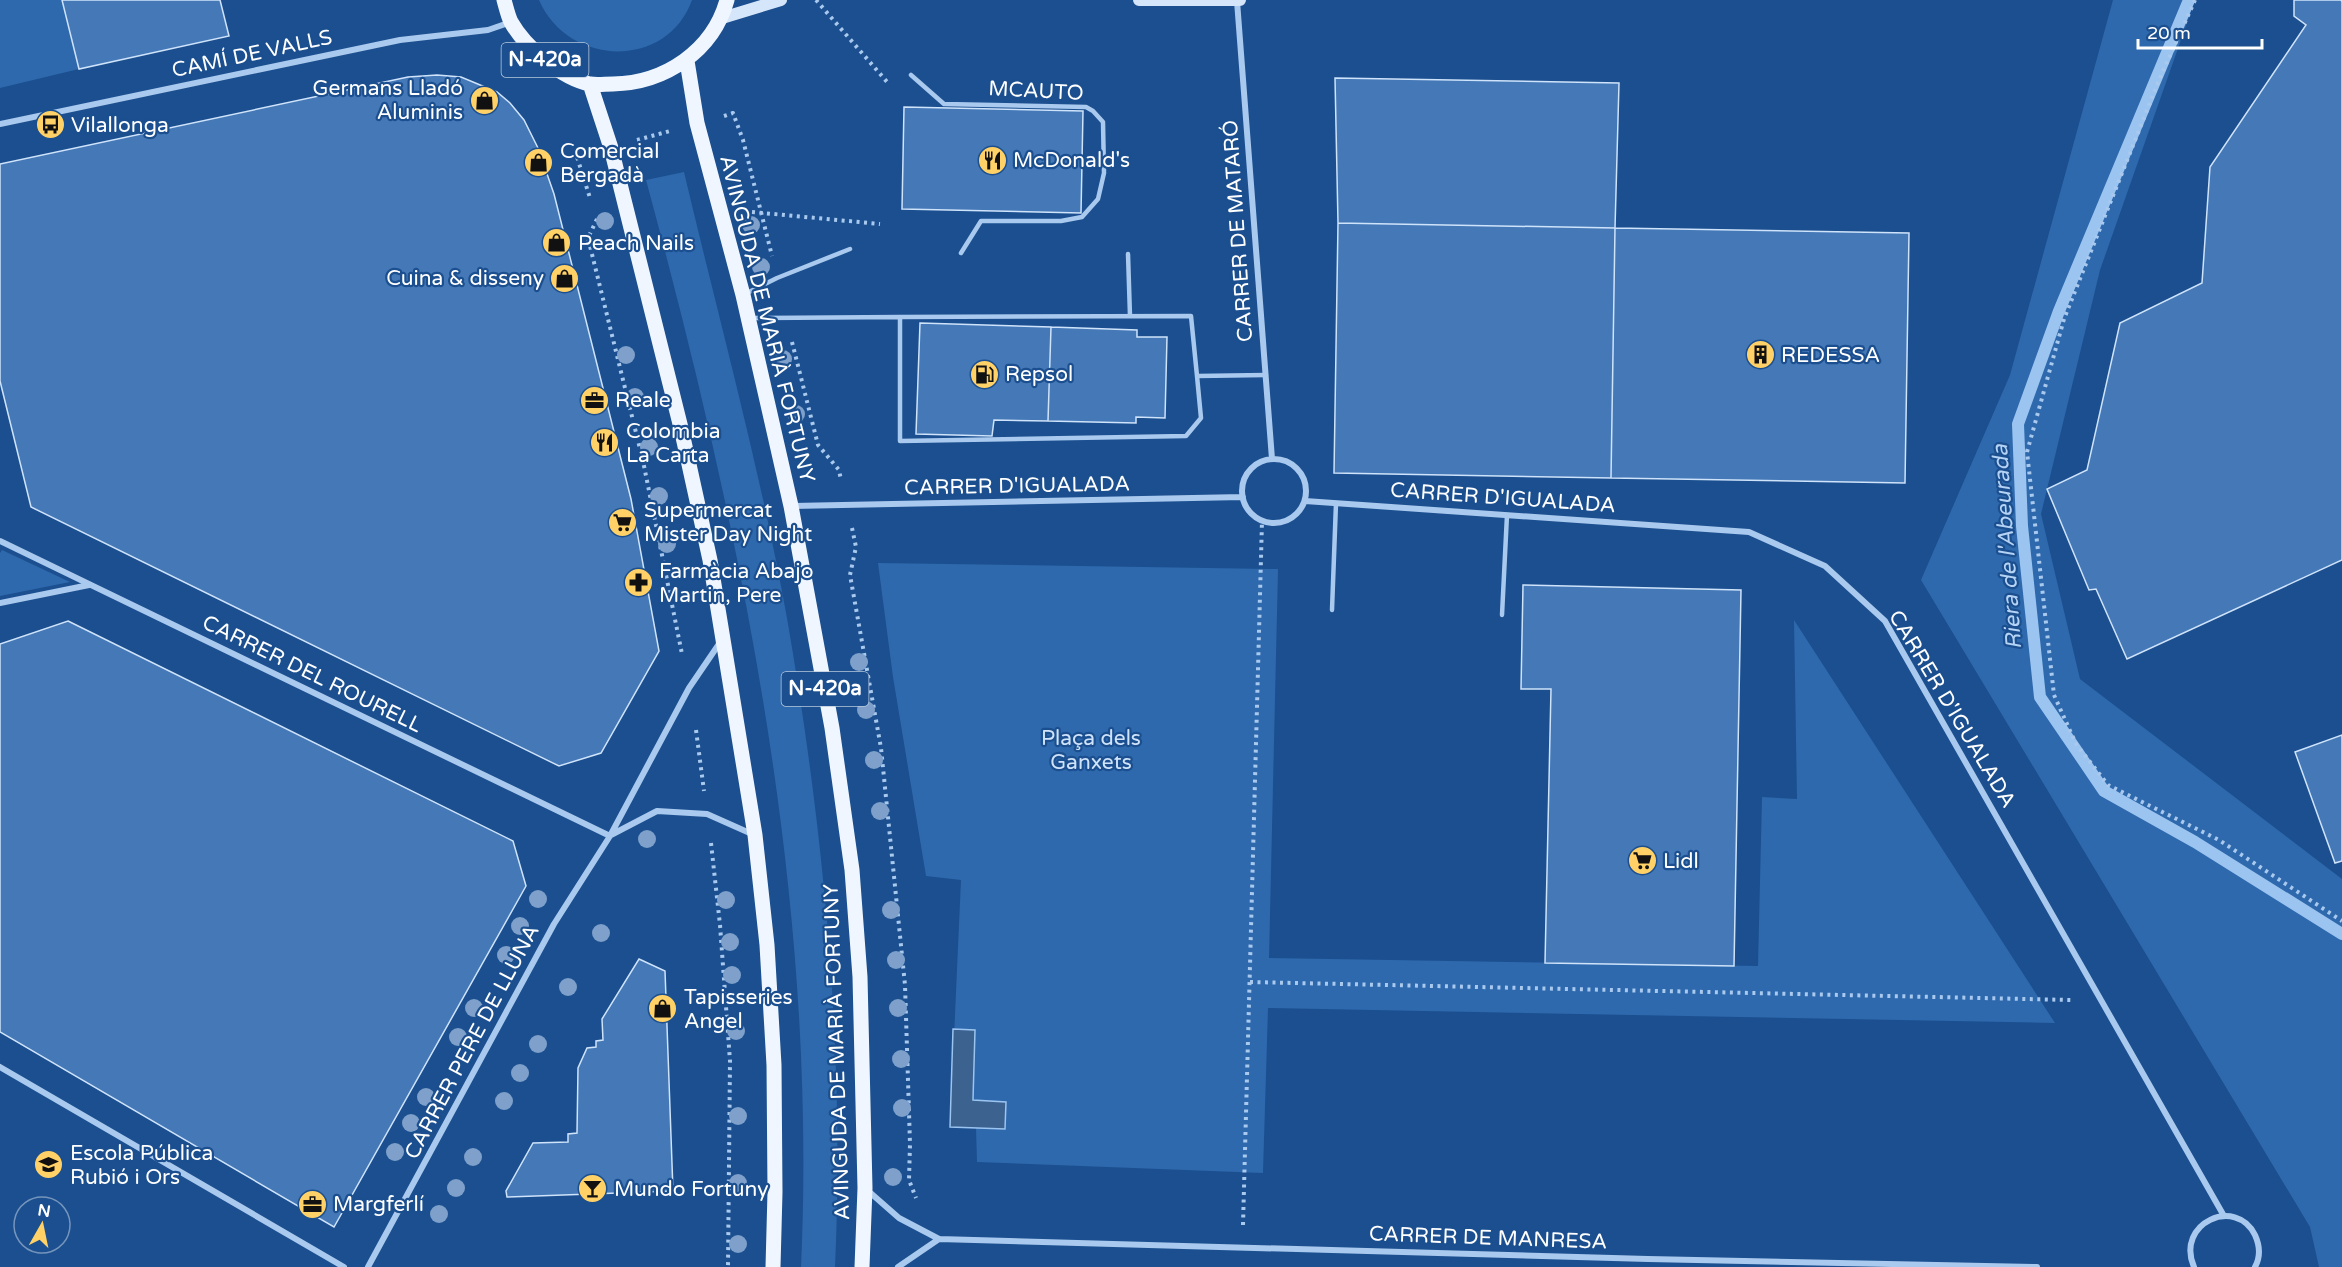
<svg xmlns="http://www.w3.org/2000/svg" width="2342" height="1267" font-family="'Varela Round',sans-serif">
<rect width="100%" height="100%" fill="#1b4f8f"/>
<path fill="#2e69ad" d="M0,0H62L79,69L0,88Z
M539,0H692C667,70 568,67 539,0Z
M2113,0H2195L2100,270L2041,514L2080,679L2342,879V1267H2319L2310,1227L1921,580L2010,375Z
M684,172C719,320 760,468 787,618C824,832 845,1049 835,1267H801C818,899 742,534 646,180Z
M2,550L70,582L0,596V553Z
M878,563L1278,569L1269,958L1758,966L1762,797L1797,799L1794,620L2055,1023L1268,1008L1263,1173L977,1162L976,1128L950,1127L961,880L926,876L893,677Z"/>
<path fill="#3c6290" stroke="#9cc4f0" stroke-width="1.5" d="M953,1029L975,1030L973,1100L1006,1102L1005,1129L950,1127Z"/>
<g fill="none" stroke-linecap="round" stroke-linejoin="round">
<path stroke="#9cc4f0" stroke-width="12" d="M2189,0L2059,311L2018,424L2022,526L2040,697L2104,791L2195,842L2342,934"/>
</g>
<path fill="#4478b7" stroke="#cfe3fa" stroke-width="1.5" d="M62,0H220L229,36L79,69Z
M2294,0H2341L2342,2V560L2127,659L2096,589L2089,590L2047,489L2087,470L2120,323L2202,283L2210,167L2306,25L2294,16Z
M437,75L461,77L497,92L510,103L524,120L538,148L554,194L631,499L659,651L601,753L559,766L31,507L0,381V164L408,77Z
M1335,78L1619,83L1615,228L1338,223Z
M904,107L1083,111L1081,213L902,209Z
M1338,223L1615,228L1611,478L1334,473Z
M1615,228L1909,233L1905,483L1611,478Z
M920,323L1051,327L1048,421L994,420L992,436L916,434Z
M1051,327L1137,330V337H1167L1165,418L1136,417V423L1048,421Z
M1523,585L1741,590L1734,966L1545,963L1551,689H1521Z
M68,621L513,841L526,886L334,1227L0,1032V644Z
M2342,735V861L2335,863L2295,752Z
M639,959L665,971L673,1191L507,1197L506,1191L533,1143L568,1142V1134L577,1133L578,1068L587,1048L596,1047V1041L603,1040L602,1019Z"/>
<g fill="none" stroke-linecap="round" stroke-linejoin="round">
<path stroke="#a9c9ee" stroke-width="4" stroke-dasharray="3 4.5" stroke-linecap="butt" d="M816,0L888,83
M2195,0L2159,80L2064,319L2027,452L2054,695L2076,744L2108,785L2219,840L2342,921
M724,116L733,113L743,140L772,256
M637,140L670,131
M584,156L577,157L590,198
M752,212L880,224
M597,219L588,238L643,461L682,654
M792,342L818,445L839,470L841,480
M852,528L856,547L850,575L881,748L905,985L910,1144L909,1180L916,1198
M696,730L704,791
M711,843L720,925L730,1061L728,1267
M1250,982L2071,1000
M1243,1225L1262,521"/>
<path stroke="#a9c9ee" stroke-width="4.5" d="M911,75L944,104L1086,107L1093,111L1103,122L1104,173L1098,199L1082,217L1061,221H981L961,253
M1128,254L1130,316
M745,294L777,278L850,249
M900,317L1191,316L1197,376
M751,318L900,317V441L1186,436L1201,418L1197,376L1266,375
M1332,610L1336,503
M1502,615L1507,515"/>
<path stroke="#a9c9ee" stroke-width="6" d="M1237,1L1272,459
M0,124L400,40L488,30L511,22
M1242 491a32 32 0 1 1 64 0a32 32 0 1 1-64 0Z
M1305,501L1749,532L1825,566L1885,621L2224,1216
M792,506L1243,497
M0,541L610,836
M0,603L89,585
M611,835L657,811L707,814L752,834
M0,1067L344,1267
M866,1189L899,1218L939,1239L1648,1259L2037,1267
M368,1267L554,924L610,836L689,688L721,641
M898,1267L939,1239
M2194,1267C2175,1223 2236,1196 2255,1235C2260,1246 2261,1256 2255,1267"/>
<path stroke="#d6e6fa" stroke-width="12" d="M1139,0H1240
M722,18L781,0"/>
<path stroke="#f0f6ff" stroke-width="15" d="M504,0C506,7 508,16 511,22C525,47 561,78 590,84C597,85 605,84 613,84C665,83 713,51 727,0
M687,61L697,123L743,295L791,506L832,728L852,870L860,977L865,1188L862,1267
M590,84L611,148L681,428L710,560L755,835L767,945L774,1065L775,1192L773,1267"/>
</g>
<g fill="#7ea0ca">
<circle cx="605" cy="221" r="9"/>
<circle cx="751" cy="225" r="9"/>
<circle cx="761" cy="267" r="9"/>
<circle cx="626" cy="355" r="9"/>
<circle cx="783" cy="359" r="9"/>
<circle cx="635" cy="397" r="9"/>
<circle cx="796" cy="414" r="9"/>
<circle cx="649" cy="447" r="9"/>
<circle cx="659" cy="496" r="9"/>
<circle cx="667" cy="544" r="9"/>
<circle cx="859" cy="662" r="9"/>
<circle cx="866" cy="710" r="9"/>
<circle cx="874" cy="760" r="9"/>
<circle cx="880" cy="811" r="9"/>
<circle cx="647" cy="839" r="9"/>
<circle cx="538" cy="899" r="9"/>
<circle cx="726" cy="900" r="9"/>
<circle cx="891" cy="910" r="9"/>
<circle cx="520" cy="926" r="9"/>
<circle cx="601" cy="933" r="9"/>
<circle cx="730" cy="942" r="9"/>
<circle cx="506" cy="955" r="9"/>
<circle cx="896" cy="960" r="9"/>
<circle cx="732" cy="975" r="9"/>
<circle cx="568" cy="987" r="9"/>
<circle cx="474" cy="1008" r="9"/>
<circle cx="898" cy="1008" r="9"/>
<circle cx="736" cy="1031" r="9"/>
<circle cx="458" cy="1037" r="9"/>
<circle cx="538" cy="1044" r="9"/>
<circle cx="901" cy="1059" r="9"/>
<circle cx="520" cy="1073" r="9"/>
<circle cx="426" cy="1097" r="9"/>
<circle cx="504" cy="1101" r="9"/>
<circle cx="902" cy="1108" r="9"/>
<circle cx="738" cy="1116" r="9"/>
<circle cx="411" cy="1123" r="9"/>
<circle cx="395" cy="1152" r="9"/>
<circle cx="473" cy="1157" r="9"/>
<circle cx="893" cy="1177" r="9"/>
<circle cx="738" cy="1183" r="9"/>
<circle cx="456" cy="1188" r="9"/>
<circle cx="439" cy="1214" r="9"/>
<circle cx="738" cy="1244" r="9"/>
</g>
<defs>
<symbol id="shop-disc" viewBox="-11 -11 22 22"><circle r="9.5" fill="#ffd166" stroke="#1b4f8f"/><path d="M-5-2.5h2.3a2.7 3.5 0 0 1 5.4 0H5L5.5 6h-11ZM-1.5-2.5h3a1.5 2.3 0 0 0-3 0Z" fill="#111"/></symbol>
<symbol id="bus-disc" viewBox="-11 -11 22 22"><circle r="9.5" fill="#ffd166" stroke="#1b4f8f"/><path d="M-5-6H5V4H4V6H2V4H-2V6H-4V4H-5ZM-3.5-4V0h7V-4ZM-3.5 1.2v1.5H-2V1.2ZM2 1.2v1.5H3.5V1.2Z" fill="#111"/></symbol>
<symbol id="restaurant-disc" viewBox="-11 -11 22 22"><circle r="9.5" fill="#ffd166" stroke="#1b4f8f"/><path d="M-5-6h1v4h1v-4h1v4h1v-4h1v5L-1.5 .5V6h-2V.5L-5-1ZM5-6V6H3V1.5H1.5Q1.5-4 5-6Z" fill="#111"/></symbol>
<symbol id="building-disc" viewBox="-11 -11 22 22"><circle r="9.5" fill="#ffd166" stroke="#1b4f8f"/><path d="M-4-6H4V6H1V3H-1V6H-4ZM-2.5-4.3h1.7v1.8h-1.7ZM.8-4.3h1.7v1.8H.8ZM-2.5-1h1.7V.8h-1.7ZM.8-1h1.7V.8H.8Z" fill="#111"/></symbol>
<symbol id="fuel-disc" viewBox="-11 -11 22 22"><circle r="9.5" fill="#ffd166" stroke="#1b4f8f"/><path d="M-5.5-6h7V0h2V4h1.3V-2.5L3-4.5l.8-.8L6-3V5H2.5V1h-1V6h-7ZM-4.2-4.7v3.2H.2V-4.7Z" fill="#111"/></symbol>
<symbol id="office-disc" viewBox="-11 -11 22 22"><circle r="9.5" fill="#ffd166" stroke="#1b4f8f"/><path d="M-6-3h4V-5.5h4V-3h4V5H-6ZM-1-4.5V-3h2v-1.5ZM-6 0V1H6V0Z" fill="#111"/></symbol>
<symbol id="supermarket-disc" viewBox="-11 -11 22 22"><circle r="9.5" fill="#ffd166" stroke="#1b4f8f"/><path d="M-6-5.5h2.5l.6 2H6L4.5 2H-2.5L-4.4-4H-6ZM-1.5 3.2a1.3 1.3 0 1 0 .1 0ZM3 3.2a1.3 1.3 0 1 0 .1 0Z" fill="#111"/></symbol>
<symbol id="pharmacy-disc" viewBox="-11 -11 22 22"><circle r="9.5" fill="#ffd166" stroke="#1b4f8f"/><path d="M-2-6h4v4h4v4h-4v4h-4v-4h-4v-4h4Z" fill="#111"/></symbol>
<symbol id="school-disc" viewBox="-11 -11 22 22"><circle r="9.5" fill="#ffd166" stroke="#1b4f8f"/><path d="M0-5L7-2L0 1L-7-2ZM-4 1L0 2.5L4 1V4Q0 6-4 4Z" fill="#111"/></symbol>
<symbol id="bar-disc" viewBox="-11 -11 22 22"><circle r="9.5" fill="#ffd166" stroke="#1b4f8f"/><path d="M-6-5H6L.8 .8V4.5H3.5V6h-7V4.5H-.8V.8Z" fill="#111"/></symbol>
</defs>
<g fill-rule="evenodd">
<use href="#shop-disc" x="468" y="84" width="33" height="33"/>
<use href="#bus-disc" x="34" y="108" width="33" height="33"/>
<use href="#restaurant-disc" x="976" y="144" width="33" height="33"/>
<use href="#shop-disc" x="522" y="146" width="33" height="33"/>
<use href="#shop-disc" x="540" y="226" width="33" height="33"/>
<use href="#shop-disc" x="548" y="262" width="33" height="33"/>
<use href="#building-disc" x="1744" y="338" width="33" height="33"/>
<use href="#fuel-disc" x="968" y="358" width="33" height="33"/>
<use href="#office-disc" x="578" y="384" width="33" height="33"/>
<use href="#restaurant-disc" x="588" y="426" width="33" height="33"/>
<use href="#supermarket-disc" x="606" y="506" width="33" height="33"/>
<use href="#pharmacy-disc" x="622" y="566" width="33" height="33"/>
<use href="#supermarket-disc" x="1626" y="844" width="33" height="33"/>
<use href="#shop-disc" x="646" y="992" width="33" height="33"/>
<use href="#school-disc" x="32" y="1148" width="33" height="33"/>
<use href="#bar-disc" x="576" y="1172" width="33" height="33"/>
<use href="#office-disc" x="296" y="1188" width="33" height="33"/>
</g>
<g text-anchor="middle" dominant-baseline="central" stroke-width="4.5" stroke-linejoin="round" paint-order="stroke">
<g fill="#1b4f8f" stroke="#bbcadd" stroke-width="1.5">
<rect x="501.5" y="43" width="87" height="34" rx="4.5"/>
<rect x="781.5" y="672" width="87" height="34" rx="4.5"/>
</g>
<g font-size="20" font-weight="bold" fill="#fff">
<text x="545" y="60">N-420a</text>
<text x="825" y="689">N-420a</text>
</g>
<g font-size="21" fill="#fff" stroke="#1b4f8f">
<text transform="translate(252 54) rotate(-12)">CAMÍ DE VALLS</text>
<text transform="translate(1036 91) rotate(3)">MCAUTO</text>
<text transform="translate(1238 231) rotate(-94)">CARRER DE MATARÓ</text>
<text transform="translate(767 319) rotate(76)">AVINGUDA DE MARIÀ FORTUNY</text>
<text transform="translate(1017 486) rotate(-1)">CARRER D'IGUALADA</text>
<text transform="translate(1503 498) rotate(4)">CARRER D'IGUALADA</text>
<text transform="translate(312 674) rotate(26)">CARRER DEL ROURELL</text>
<text transform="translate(1952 709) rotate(59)">CARRER D'IGUALADA</text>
<text transform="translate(472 1042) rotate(-62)">CARRER PERE DE LLUNA</text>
<text transform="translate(837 1052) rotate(-92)">AVINGUDA DE MARIÀ FORTUNY</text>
<text transform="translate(1488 1238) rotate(2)">CARRER DE MANRESA</text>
</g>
<g font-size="21" fill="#fff" stroke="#1b4f8f" text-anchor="start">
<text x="463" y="88" text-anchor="end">Germans Lladó<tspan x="463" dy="24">Aluminis</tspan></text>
<text x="71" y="125">Vilallonga</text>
<text x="560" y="151">Comercial<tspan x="560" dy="24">Bergadà</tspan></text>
<text x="1013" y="160">McDonald's</text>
<text x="578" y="243">Peach Nails</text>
<text x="544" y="278" text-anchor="end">Cuina &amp; disseny</text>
<text x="1781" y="355">REDESSA</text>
<text x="1005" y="374">Repsol</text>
<text x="615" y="400">Reale</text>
<text x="626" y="431">Colombia<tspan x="626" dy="24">La Carta</tspan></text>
<text x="644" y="510">Supermercat<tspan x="644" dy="24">Mister Day Night</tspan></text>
<text x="659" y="571">Farmàcia Abajo<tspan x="659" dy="24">Martin, Pere</tspan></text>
<text x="1663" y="861">Lidl</text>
<text x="684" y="997">Tapisseries<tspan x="684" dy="24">Angel</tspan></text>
<text x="70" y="1153">Escola Pública<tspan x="70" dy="24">Rubió i Ors</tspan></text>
<text x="614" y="1189">Mundo Fortuny</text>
<text x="333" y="1204">Margferlí</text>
</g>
<g font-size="21" fill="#cfe3fa" stroke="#1b4f8f">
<text x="1091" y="738">Plaça dels<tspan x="1091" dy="24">Ganxets</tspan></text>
</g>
<g font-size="22" font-style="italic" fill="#b5d3f5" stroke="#1b4f8f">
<text transform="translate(2007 547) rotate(-94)">Riera de l'Abeurada</text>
</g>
</g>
<g transform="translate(42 1225) rotate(9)"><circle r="28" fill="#1b4f8f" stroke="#7695bc" stroke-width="1.5"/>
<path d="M0-4.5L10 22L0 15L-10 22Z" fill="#ffd166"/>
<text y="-9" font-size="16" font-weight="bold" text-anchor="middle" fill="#ffffff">N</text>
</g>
<path d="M2138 39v9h124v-9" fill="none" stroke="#ffffff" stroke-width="3"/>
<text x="2147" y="39" font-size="18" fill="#ffffff" stroke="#1b4f8f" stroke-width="4.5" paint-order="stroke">20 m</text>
</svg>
